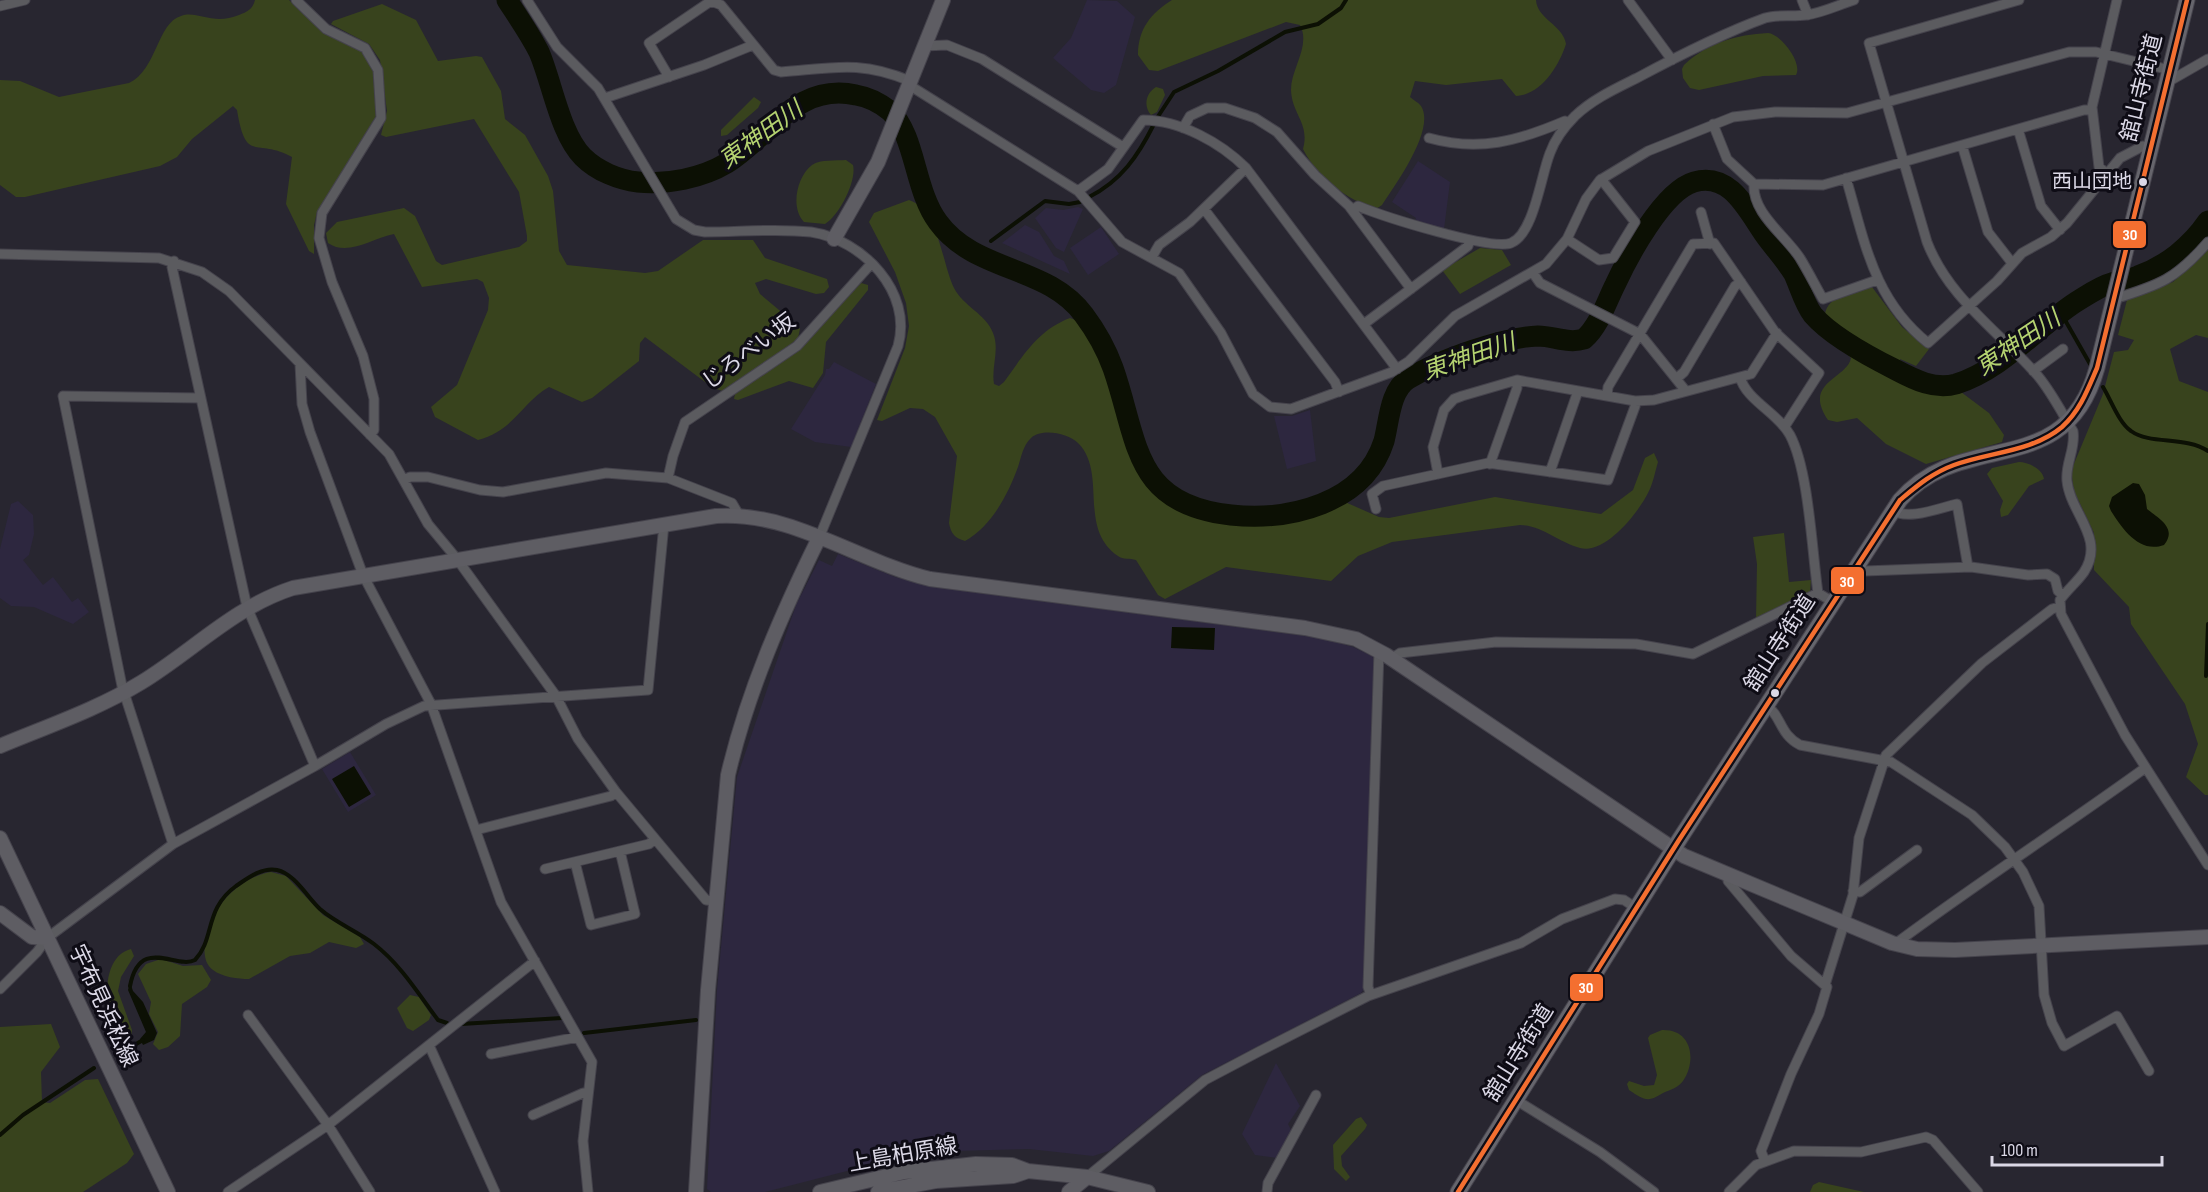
<svg xmlns="http://www.w3.org/2000/svg" width="2208" height="1192" font-family="'Sofia Sans Condensed','Noto Sans JP',sans-serif">
<rect width="100%" height="100%" fill="#282630"/>
<path fill="#2d273f" d="M1087,0L1117,1L1135,17L1116,85L1104,93L1091,90L1053,58L1071,38Z
M1418,161L1450,182L1444,229L1415,221L1416,218L1392,202Z
M1078,207L1083,209L1064,252L1056,248L1035,218L1046,208L1063,210Z
M1025,225L1039,232L1054,256L1064,261L1070,274L1002,243Z
M1101,227L1119,254L1088,275L1070,248Z
M834,362L876,384L851,447L815,442L791,429L825,375L826,369H829Z
M1310,410L1316,461L1287,469L1274,416H1292Z
M18,501L33,515L34,534L29,555L23,560L43,585L53,577L72,602L78,598L89,612L73,624L34,607L11,606L0,598V549L11,504Z
M838,554L895,577L928,586L1321,638L1353,647L1372,656L1375,661L1364,989L1361,993L1202,1075L1109,1151L1093,1156L1029,1149L954,1151L886,1161L765,1192H711L707,1189L717,990L737,777L796,605L819,560L832,566Z
M350,752L376,795L348,812L322,769Z
M1276,1063L1300,1106L1288,1124L1292,1132L1278,1158L1255,1155L1242,1134Z"/>
<path fill="#38431d" d="M255,0H289L323,33L362,52L373,71L376,116L317,212L314,225V254L309,251L286,204L292,157C256,137 246,165 237,110L233,106L192,139L177,157L160,166L25,197H16L0,185V80L20,81L59,97L129,83C157,70 157,23 181,16C197,10 213,26 239,15C247,12 253,9 255,0Z
M1172,0H1536C1537,19 1563,25 1566,44C1559,66 1541,95 1516,96L1502,79L1446,85L1415,81L1410,97C1413,100 1418,102 1421,106C1436,129 1395,185 1382,205L1376,209C1347,200 1317,177 1303,149C1310,123 1292,115 1291,90C1291,68 1311,46 1300,25L1286,22L1158,71L1149,70L1138,55C1138,29 1151,13 1172,0Z
M382,4L416,20L438,61L476,56L482,57L501,91L505,119L525,135L548,176L553,191L559,251L567,265L645,273L658,271L703,240H753L765,258L827,279L829,287L824,293L816,294L766,279L755,283L760,294L797,325L800,329L798,338L777,356L723,391L713,388L645,337L640,343L639,361L592,398L582,402L549,387C521,403 515,430 478,440L435,417L431,407L457,385L488,310L489,298L483,282L477,279L422,287L394,234C372,238 348,257 328,243L326,233L337,222L404,208L415,216L436,261L442,265L519,247L527,241V236L519,192L474,119L386,137L381,135L387,111L380,60L369,44L331,24L333,21Z
M1768,33C1781,34 1803,63 1796,75L1763,76L1699,90L1690,88L1683,78L1682,69L1684,65C1709,42 1736,35 1768,33Z
M1156,87L1163,89L1165,95L1157,112L1151,115C1143,106 1146,93 1156,87Z
M754,97L761,102L758,108L727,135L721,136V130Z
M846,160L853,165C857,181 839,216 825,224L804,222C790,208 797,176 812,165C821,159 835,161 846,160Z
M909,200C939,210 942,264 954,288C963,306 986,314 993,333C1000,350 991,367 994,384L999,386L1004,382C1023,356 1038,330 1070,318C1083,322 1089,332 1095,343C1109,369 1113,397 1122,425C1143,493 1175,518 1247,522C1272,524 1296,519 1319,511C1328,508 1335,504 1345,502L1379,517L1389,518L1495,497L1601,514L1633,490L1645,458L1654,453L1658,462C1655,472 1653,484 1648,493C1638,513 1605,555 1580,548C1558,542 1543,526 1520,525L1392,542L1358,556L1331,581L1226,567L1165,599L1158,595L1136,560C1130,558 1123,560 1118,556C1077,528 1108,473 1078,443C1068,433 1042,428 1031,438C1023,445 1021,458 1018,467C1008,494 992,526 965,541C955,538 951,534 949,523L957,456L935,417L923,409L910,408L882,421L877,420L905,348L909,326L906,303L895,272L869,222L874,213Z
M1480,248L1502,250L1511,265L1460,294L1442,270Z
M2208,249V338L2196,335L2170,349L2179,381L2208,392V795H2205L2186,777L2198,744L2185,704L2131,624L2129,607L2094,570V533L2074,491L2071,471L2103,394L2114,352L2128,350L2134,340L2118,335L2127,300L2173,282Z
M861,283L868,285V290L826,342L823,373L813,388L789,381L738,400L734,399L735,394L799,349Z
M1872,287L1902,327L1929,349L1916,366L1900,359L1903,380L1912,386L1932,375L1941,377L1989,413L2004,435L2002,442L1926,464L1886,444L1857,418L1837,422L1828,420C1802,382 1847,379 1851,358L1826,331C1818,295 1845,296 1872,287Z
M2019,462C2028,462 2043,469 2044,479L2029,486L2008,515L2001,517L2000,510L2003,501L1987,474L1992,468Z
M1784,533L1789,582L1811,580L1810,593L1756,620L1757,564L1753,537Z
M271,872L286,876L323,915L360,937L364,944L356,948L329,942L310,953L290,956L249,979C238,979 222,977 213,970C193,956 213,912 226,898C237,886 255,874 271,872Z
M131,949L134,956L121,977L118,991L132,1030L131,1037L127,1039C103,1026 97,957 131,949Z
M161,959L183,966L202,965L211,980L207,987L182,1004L180,1036L168,1047L159,1050L153,1044L158,1032L149,1014L151,1002L138,974L146,964Z
M410,995L419,997L431,1015L429,1020L413,1031L407,1028L397,1008Z
M51,1024L60,1047L41,1072L42,1102L50,1103L85,1080L98,1079L134,1154L127,1163L83,1192H0V1027Z
M1662,1030C1692,1029 1697,1060 1683,1081C1679,1087 1670,1090 1663,1093C1658,1096 1652,1100 1646,1099C1640,1098 1634,1093 1629,1090L1627,1084L1629,1081L1644,1086L1654,1085L1657,1075L1648,1038L1650,1035Z
M1361,1117L1367,1125L1365,1129L1341,1156L1342,1166L1350,1177L1346,1181L1334,1169L1333,1145L1356,1119Z
M1819,1182L1864,1192H1810L1813,1185Z"/>
<path fill="#0c1004" d="M2133,483L2139,484L2145,495L2147,509C2158,518 2178,528 2164,545C2139,554 2122,528 2111,511L2109,506L2112,497Z
M1172,627L1215,628L1214,650L1171,648Z
M354,766L371,794L349,807L332,779Z
M130,982L133,991L143,1002L157,1033L154,1040L143,1045L140,1039L146,1032L128,990Z"/>
<g fill="none" stroke-linecap="round" stroke-linejoin="round">
<path stroke="#0c1004" stroke-width="4" d="M1157,118L1174,92L1218,71L1285,32L1318,24L1341,8L1346,0
M1089,197C1121,181 1138,156 1154,124
M991,241L1045,201L1069,204L1080,202
M973,254L979,250
M2061,313L2090,364
M2103,387C2111,400 2119,423 2131,431C2150,445 2186,436 2208,451
M2206,676L2208,624
M130,986C140,935 176,970 195,960C215,939 204,909 236,886C248,878 262,867 277,870C295,874 307,897 320,909C336,923 357,931 374,944C400,964 418,993 438,1020L447,1023
M461,1024L562,1018
M584,1033L696,1020
M131,1047L143,1040
M0,1135L23,1115L94,1068"/>
<path stroke="#0c1004" stroke-width="21" d="M507,0C518,17 530,34 539,52C552,82 560,134 583,157C597,171 619,180 638,182C667,185 702,178 727,163C770,136 797,82 856,95C868,97 880,103 890,111C916,136 914,190 938,222C975,273 1048,265 1084,315C1096,331 1106,349 1113,368C1139,442 1132,504 1231,515C1289,521 1364,504 1384,441C1389,422 1390,390 1408,379C1439,360 1503,337 1538,336C1554,336 1568,344 1584,339C1599,326 1606,303 1615,285C1628,257 1663,191 1694,182C1732,171 1749,214 1767,238C1776,250 1786,261 1794,274C1800,287 1804,303 1813,315C1831,336 1872,358 1896,370C1915,380 1935,390 1956,384C2003,369 2036,328 2076,302C2086,296 2100,286 2112,283C2120,280 2129,280 2138,276C2166,266 2191,246 2208,221"/>
<defs>
<path id="street" d="M296,0L326,29L365,48L378,70L381,118L322,213L319,238L332,282L363,356L374,399V430L370,435
M527,0L557,47L598,88L676,219L694,230L705,232C739,232 776,228 811,232C863,240 913,292 898,346L819,538
M1628,0L1672,60
M1802,0L1808,15
M2019,0L1869,43L1927,242C1949,299 1999,331 2038,376C2052,393 2062,413 2073,431C2076,449 2065,463 2067,481C2070,513 2106,538 2084,572C2077,582 2067,590 2060,600L2061,614L2125,735L2208,865
M0,6L25,0
M924,46L947,45L982,59L1123,147
M669,77L649,43L711,1L721,5L774,70L781,72C833,68 860,60 910,81
M2168,78L2173,79L2208,59
M909,85L1078,191L1122,242L1179,273L1221,333L1253,394L1270,407L1291,409L1392,372L1409,361L1455,316L1546,264L1567,239L1586,199L1600,180L1648,151L1733,117L1775,112L1847,113L2069,52H2096L2170,70
M605,98L704,65L753,45
M1713,124L1727,159L1754,184
M1183,128L1190,116L1207,108H1225L1255,118L1277,132L1315,175L1349,206L1411,289
M2018,129L2041,206L2060,230
M1429,138C1479,152 1518,141 1565,121L1568,123
M1962,145L1988,232L2012,263
M2106,173L2099,167L2092,107L2117,0
M1846,178C1865,242 1873,299 1928,343L1997,281L2022,253L2051,237L2067,223L2120,158L2143,146L2151,148
M1078,191L1108,169L1143,120C1180,120 1221,143 1246,168L1397,369
M1204,209L1335,382L1339,392
M1352,210L1358,206C1382,216 1491,251 1511,243C1534,234 1541,175 1550,153C1555,139 1565,126 1575,116C1593,99 1615,89 1637,78C1678,56 1721,34 1765,18C1778,14 1793,17 1806,15C1822,13 1838,5 1854,0
M1701,212L1710,244
M1567,239L1599,260L1613,258L1635,222L1601,179
M0,254L159,258L202,272L229,291L389,454L428,524L457,559L556,696L578,739L616,792L706,900L715,901
M1152,257L1159,245L1190,222L1246,168
M174,261L172,267L247,607L315,766
M1533,273L1540,283L1640,334L1685,390
M1877,280L1823,299C1815,285 1808,271 1800,258C1785,235 1752,213 1754,184L1823,185L2084,110H2092
M2114,299C2160,285 2176,279 2208,242
M1364,324L1468,246L1470,240
M300,364L302,404L310,432L363,575L431,704L501,902L592,1062L583,1141L588,1192
M2033,371L2063,349
M1740,377C1746,400 1778,413 1790,435C1809,471 1812,552 1818,593L1833,602
M1676,379L1684,372L1735,286L1741,282
M1607,396L1608,387L1693,244L1714,243L1775,332L1819,373L1785,426
M1490,464L1517,388V380
M1550,472L1578,391
M1438,474L1433,447L1444,410L1454,399L1462,396L1517,380L1635,401L1654,400L1751,374L1777,333
M668,478L673,456L685,422L797,346L871,264
M404,480L410,477H428L480,490L503,492L606,473L668,478L732,503L739,515
M1376,509L1372,494L1383,486L1488,463L1608,480L1637,401
M1892,510C1908,521 1939,508 1957,504L1968,567
M1856,566L1865,571L1971,567L2028,575L2047,574L2055,579L2058,591L2063,595
M1391,659L1400,653L1496,642L1636,644L1693,654L1818,593
M1766,705C1782,716 1779,734 1800,745L1891,762L1972,815L2005,847L2023,872L2039,906L2044,995L2052,1023L2064,1046L2117,1016L2149,1071
M476,830L611,796L616,792
M173,844L122,686L63,396L201,398
M575,862L591,925L635,914L620,851
M545,869L649,844L655,839
M1730,875L1728,881L1791,956L1827,987L1819,1014L1791,1074L1761,1151L1765,1161
M1853,891L1860,892L1917,850
M1895,944C1977,883 2062,828 2145,768
M1825,985L1853,895L1859,838L1886,755L1982,663L2052,609L2059,607
M0,989L37,952L47,938L173,844L315,766L386,724L424,706L648,690L664,524
M1371,995L1368,987L1379,651
M248,1015L328,1125L370,1192
M429,1045L495,1192
M491,1054L578,1037
M1516,1100L1600,1152L1654,1192
M533,1115L583,1093H588
M1087,1177L1205,1080L1260,1051L1368,996L1521,943L1562,919L1615,899L1624,900L1636,908
M228,1192L328,1125L535,961
M1267,1192L1268,1183L1316,1095
M1729,1192L1756,1165L1794,1151L1861,1152L1926,1137L1933,1140L1978,1192"/>
<path id="secondary" d="M834,239L878,162L943,0
M0,746C48,726 98,709 142,682C194,650 234,607 293,588L716,516C792,511 857,561 930,579L1305,628L1356,639L1386,655L1684,856L1892,943L1917,949L1955,950L2208,937
M0,838L168,1192
M0,913L32,937L47,938
M696,1192L708,990L728,775C747,693 782,613 819,538
M820,1192L904,1172L976,1164L1012,1165L1028,1171L1087,1177L1148,1192
M878,1192L936,1181L1013,1176L1028,1171
M1069,1192L1087,1177"/>
<path id="primary" d="M1458,1192L1679,840L1900,500C1964,427 2065,483 2097,368L2187,0"/>
</defs>
<use href="#street" stroke="#45434c" stroke-width="11"/>
<use href="#secondary" stroke="#45434c" stroke-width="16"/>
<use href="#primary" stroke="#45434c" stroke-width="17"/>
<use href="#street" stroke="#5b5b5f" stroke-width="9"/>
<use href="#secondary" stroke="#5e5d63" stroke-width="14"/>
<use href="#primary" stroke="#66656c" stroke-width="15"/>
<defs>
<path id="bus-1" d="M1458,1192L1679,840L1900,500C1917,486 1932,473 1954,465C1989,452 2032,452 2062,427C2080,411 2088,389 2097,368L2187,0"/>
</defs>
<use href="#bus-1" stroke="#0e0c15" stroke-width="9"/>
<use href="#bus-1" stroke="#f46f30" stroke-width="4.5"/>
</g>
<g fill="#dbd8e6" stroke="#0e0c15" stroke-width="2">
<circle cx="2143" cy="182" r="5"/>
<circle cx="1775" cy="693" r="5"/>
</g>
<g text-anchor="middle" dominant-baseline="central" stroke-width="6" stroke-linejoin="round" paint-order="stroke">
<g font-size="20" fill="#dbd8e6" stroke="#0e0c15" text-anchor="end">
<text x="2132" y="182">西山団地</text>
</g>
<g font-size="22" fill="#dbd8e6" stroke="#0e0c15">
<text transform="translate(2142 88) rotate(-76)">舘山寺街道</text>
<text transform="translate(749 352) rotate(-37)">じろべい坂</text>
<text transform="translate(1780 643) rotate(-57)">舘山寺街道</text>
<text transform="translate(103 1006) rotate(65)">宇布見浜松線</text>
<text transform="translate(1519 1053) rotate(-58)">舘山寺街道</text>
<text transform="translate(903 1155) rotate(-10)">上島柏原線</text>
</g>
<g font-size="24" font-style="italic" fill="#b4d270" stroke="#0e0c15">
<text transform="translate(761 135) rotate(-36)">東神田川</text>
<text transform="translate(2018 343) rotate(-34)">東神田川</text>
<text transform="translate(1469 357) rotate(-19)">東神田川</text>
</g>
</g>
<g stroke="#0e0c15" stroke-width="2">
<rect x="2112" y="220" width="35" height="29" rx="6" fill="#f46f30"/>
<rect x="1830" y="566" width="35" height="29" rx="6" fill="#f46f30"/>
<rect x="1569" y="973" width="35" height="29" rx="6" fill="#f46f30"/>
</g>
<g font-size="16" text-anchor="middle" font-weight="bold" fill="#fff">
<text x="2130" y="240">30</text>
<text x="1847" y="587">30</text>
<text x="1586" y="993">30</text>
</g>
<path d="M1992 1156v9h170v-9" fill="none" stroke="#dbd8e6" stroke-width="3"/>
<text x="2001" y="1156" font-size="18" fill="#dbd8e6" stroke="#0e0c15" stroke-width="4.5" paint-order="stroke">100 m</text>
</svg>
